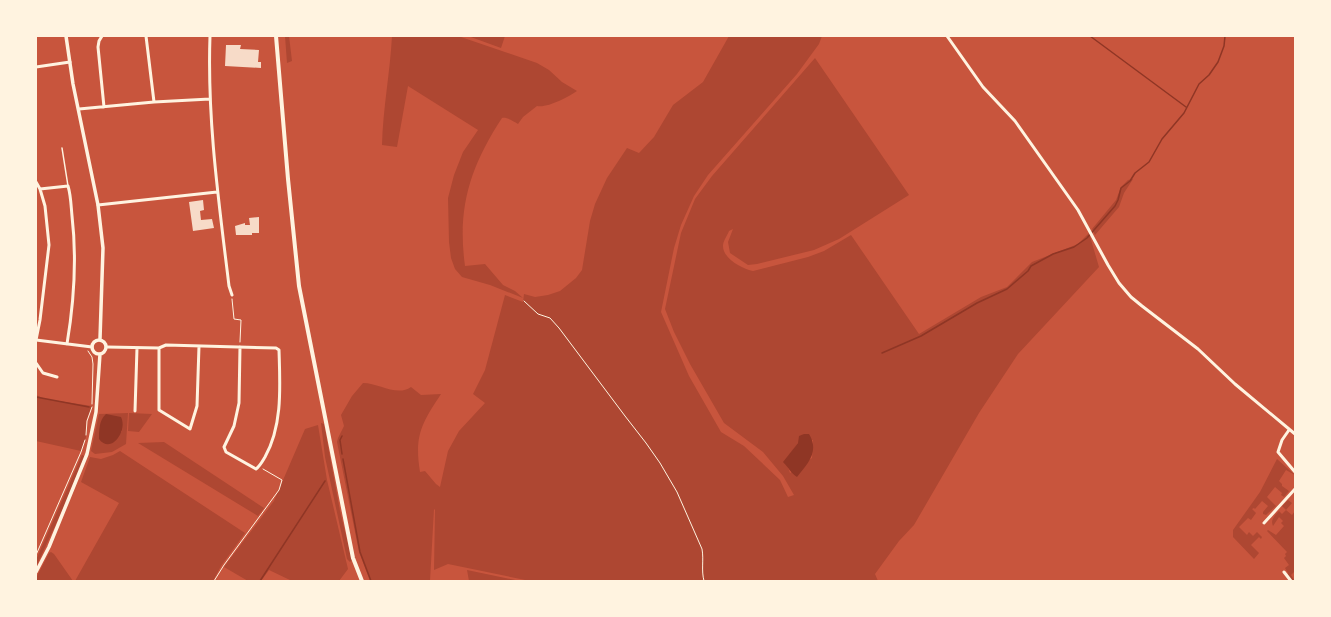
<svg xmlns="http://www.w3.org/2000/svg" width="1331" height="617" font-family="'Golos Text',sans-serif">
<rect width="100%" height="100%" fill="#c8553d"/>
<path fill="#ae4732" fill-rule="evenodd" d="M285,36H289L292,61L287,63Z
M392,36L461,37L537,63L549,70L562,82L577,91C568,97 548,108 537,106L523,117L518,124C513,121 507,117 502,118C470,167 457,208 465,266L485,264L503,285L515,291L523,298L490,285L462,277L455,269L451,258L449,242L448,198L454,175L463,152L478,130L408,86L397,147L382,145C383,108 390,73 392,36Z
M468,36H505L501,48Z
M729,36H822L819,44L797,74L708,175L694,196L681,225L674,248L661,312L689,376L721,432L744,446L760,461L780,480L788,497L794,495L783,476L763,452L724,423L690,364L674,332L665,309L681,233L695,199L712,176L815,58L909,195L839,239L814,250L757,264L748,265L730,253L728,242L733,229L729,231C727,236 723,241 723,246C723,259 743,269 753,271L808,257L824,251L851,235L919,334L981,297L1007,287L1032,262L1078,244L1089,233L1099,267L1018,354L979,413L914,525L899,541L875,574L878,581H530L448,564L434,570L435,510L434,509L430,581H370L359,552L337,442L338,438L344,426L341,415L352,396L363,383C379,383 397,397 411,387L421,395L441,394C422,423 414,435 420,472L425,471L436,484L440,487L448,451L459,431L485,403L473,394L485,370L505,295L523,302L524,294L535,297L548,295L560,291L576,278L582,270L590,221L595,204L607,178L627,148L639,153L654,137L673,105L703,82ZM813,440L812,458L790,473L788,467L784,462L798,443Z
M1133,179L1124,193L1119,207L1095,235L1092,229L1116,200L1121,187L1128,180Z
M36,395L45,399L92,406L86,421V437L81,451L36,441Z
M128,413L126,444L112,452L95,454L91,451L99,414ZM100,425L122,431L115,441L99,439Z
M129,413L152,414L139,432L128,431Z
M321,423L324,424L340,511L352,560L350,562L347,559L325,457Z
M318,425L327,480L348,569L339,581H292L269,570L261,581H248L224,567L274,501L305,429Z
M164,442L264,508L258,516L138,443Z
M120,451L245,533L221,566L213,581H75L119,503L81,482L90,457L101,459L113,455Z
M82,455L85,456L68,498L36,567V560Z
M1277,459L1295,475L1286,470L1279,481L1282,484V486L1289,491L1284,497L1281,495L1282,493L1275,487L1267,497L1276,506L1266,515L1263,514V512L1268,506L1262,501L1255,509L1254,508L1252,509L1256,513L1251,520L1248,518L1239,527L1247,535L1249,532L1253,536L1257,532L1262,537L1261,539L1259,537L1251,545L1259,553L1254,559L1233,537V530L1260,492Z
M1288,500L1292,503L1286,510L1292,515L1295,511V571L1291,575L1295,581H1293L1288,576V573L1285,568L1289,565L1284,558L1286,556L1285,554L1287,552L1267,531L1268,530L1276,535L1284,526L1281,523L1283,521L1279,517L1273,526C1270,520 1275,515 1279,511L1282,514L1286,510L1282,506Z
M51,552L54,554L73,581H36V578L49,553Z
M467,570L520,581H469Z"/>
<path fill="#8f3625" d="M106,414L121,417C128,431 111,455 99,439C99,430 99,420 106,414Z
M804,434H809C820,452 807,464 797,477C790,472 789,468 783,462L798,443L799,436Z"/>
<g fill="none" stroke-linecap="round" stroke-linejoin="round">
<path stroke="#8f3625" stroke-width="1.5" d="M1090,36L1186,107
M882,353L921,336L977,303L1007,289L1028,271L1031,266L1053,254L1074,247L1087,238L1115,206L1118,200L1121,188L1130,181L1135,173L1149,162L1162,139L1184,113L1199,84L1209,75L1218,62L1224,46L1225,36
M36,397L89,407
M342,454L340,440L342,436
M343,459L360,552L371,581
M260,581L325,481"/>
</g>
<path fill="#f7dbc8" d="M226,45H241L240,49L259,50L258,62H261V68L225,66Z
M203,200L204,210L200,211L201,220L212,219L214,228L193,231L189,202Z
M259,217V233H252V235H236L235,226L245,223V225H250L249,218Z"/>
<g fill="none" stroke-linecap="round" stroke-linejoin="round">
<path stroke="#fff3e0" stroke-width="1" d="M232,299L234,319L241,320L240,342
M524,301L538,314L550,318L559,328L625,416L646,443L660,463L677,492L702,549C704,560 701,570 704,581
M88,351L92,357L93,364L92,404
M86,435L87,421L92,407
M36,555L81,452L85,440
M214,581L224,565L279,490L282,480L263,469"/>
<path stroke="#fff3e0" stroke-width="1.5" d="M62,148L68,186"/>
<path stroke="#fff3e0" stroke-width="3" d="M102,36L99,41L98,47L104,107
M146,36L154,102
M210,36C207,120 219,203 229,286L232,295
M947,36L983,87L1015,121L1078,210L1108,265L1119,283L1131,297L1142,306L1198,349L1235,384L1295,434
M36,67L70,62
M79,109L154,102L210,99
M36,182L40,189L45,206L49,245L40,320L36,340
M40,189L68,186C71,196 71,206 72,216C77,259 74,302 67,344
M98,205L217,192
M36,340L92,347
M107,347L159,348L166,345L276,348L279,350C280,385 283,425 265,457C262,462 260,466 256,469L226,452L224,447L234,426L239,403L240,347
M159,348V410L190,429L197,406L199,346
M36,363L43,373L57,377
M135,411L137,348
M1289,430L1282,440L1278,452L1295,472
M1264,523L1295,489
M1284,572L1291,581"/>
<path stroke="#fff3e0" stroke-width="3.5" d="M66,36L73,84L98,205L103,248L100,339
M92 347a7 7 0 1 1 14 0a7 7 0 1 1-14 0Z
M36,572L49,547L87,454L96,412L100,354"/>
<path stroke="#fff3e0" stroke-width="4" d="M276,36L288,179L299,286L353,558L362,581"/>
</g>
<rect width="1331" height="617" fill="none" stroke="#fff3e0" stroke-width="74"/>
</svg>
